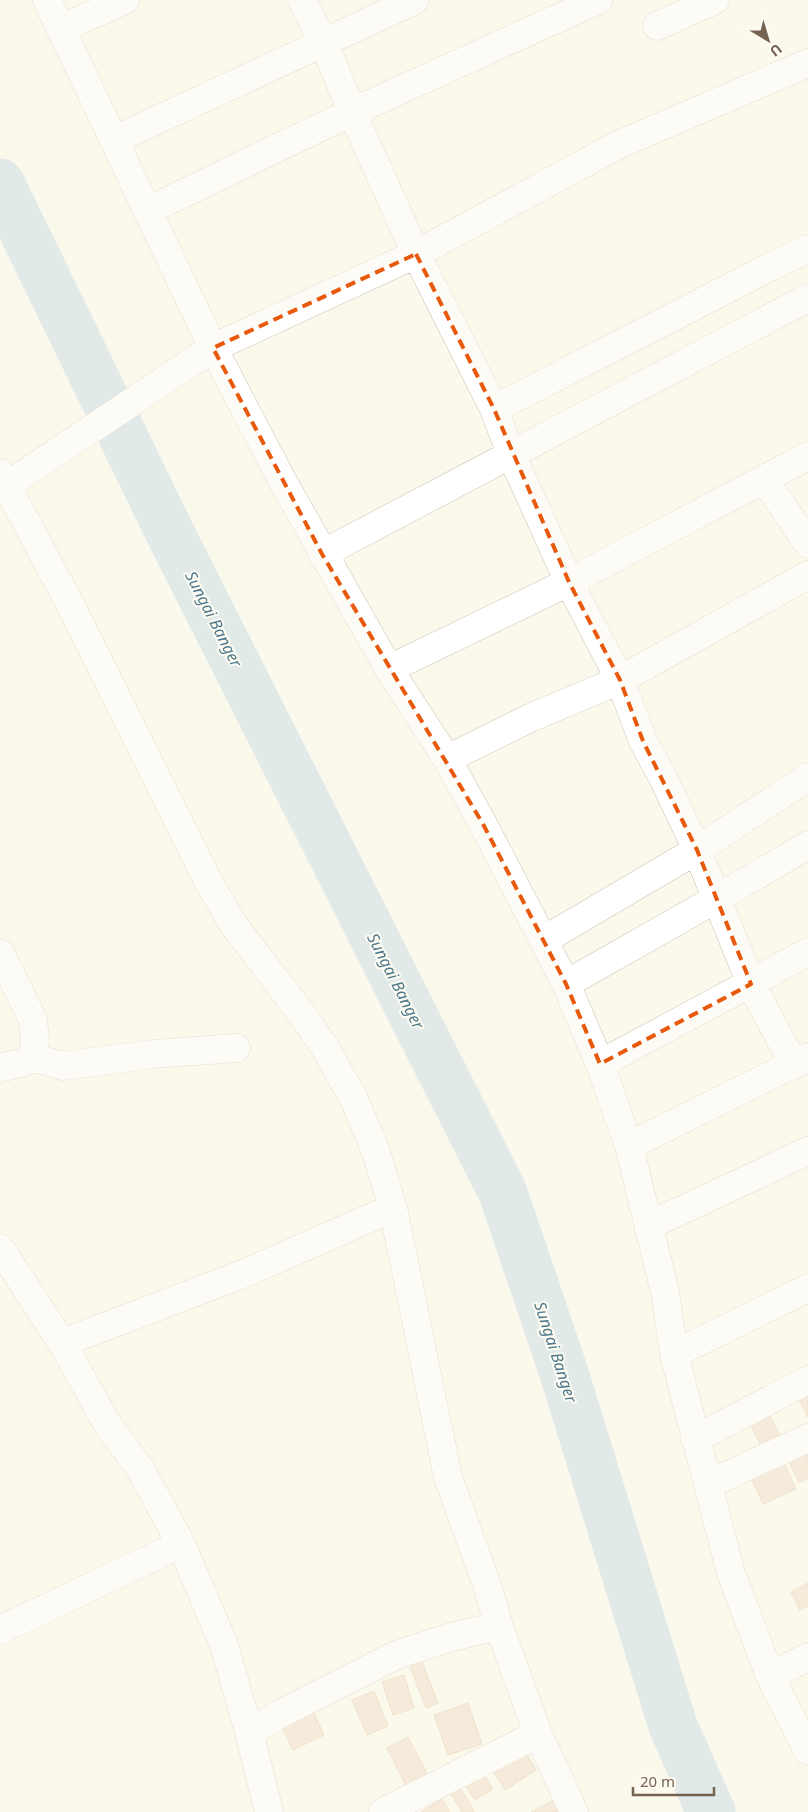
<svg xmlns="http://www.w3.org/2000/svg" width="808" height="1812" font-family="'Noto Sans',sans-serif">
<rect width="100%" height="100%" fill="#fbf8ec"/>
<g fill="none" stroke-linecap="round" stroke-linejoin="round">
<path stroke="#c1dae4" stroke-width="49" d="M0,183L170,533L503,1193L563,1370L673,1726L711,1812"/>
</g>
<path fill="#efdcc5" stroke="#e0c6a7" d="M808,1393V1417L798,1398Z
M769,1414L784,1444L765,1454L750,1423Z
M808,1447V1478L799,1483L787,1457Z
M783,1462L796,1489L763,1504L751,1477Z
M808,1583V1606L800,1610L791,1592Z
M421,1659L438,1703L426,1708L409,1664Z
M404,1675L414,1708L393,1715L382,1682Z
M374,1691L388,1726L367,1735L352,1700Z
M468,1703L482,1744L448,1755L434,1715Z
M313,1711L324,1735L293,1750L281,1726Z
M408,1737L427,1774L406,1786L387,1748Z
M523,1748L536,1770L505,1790L491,1768Z
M481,1770L493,1789L475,1800L463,1781Z
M458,1785L475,1812H462L449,1791Z
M562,1796L567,1812H531Z
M442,1799L450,1812H421Z"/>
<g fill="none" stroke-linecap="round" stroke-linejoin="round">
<defs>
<path id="minor" d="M47,0L213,348L282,480L389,669L447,759L483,824L566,984L600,1064L629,1146L665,1292L674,1354L731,1573L770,1676L808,1751
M302,0L324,43L352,112L416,254L494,409L511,454L569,582L620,680L643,741L664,780L697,850L751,984L794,1065
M657,26L715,0
M60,29L125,0
M114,140L415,0
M147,211L352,112L598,0
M494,409L770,267L808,249
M0,473L70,604L209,883L233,924L301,1013L324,1046L354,1099L376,1152L393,1208L448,1477L488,1588L499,1626L538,1734L574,1812
M765,480L808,544
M0,490L213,348L416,254L620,144L808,63
M322,554L808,298
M389,669L569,582L808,456
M447,759L530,718L620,680L808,575
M544,940L697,850L808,777
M0,953L33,1020L35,1041L32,1057L24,1062L0,1068
M566,984C647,938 728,893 808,845
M32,1057L63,1066L153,1054L236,1048
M600,1064L808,952
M629,1146L808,1057
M648,1226L808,1151
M0,1248L62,1343L108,1425L141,1470L181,1544L224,1645L249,1732L269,1812
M62,1343L243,1274L393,1208
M674,1354L808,1288
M695,1439L808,1380
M709,1484L808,1438
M0,1630L181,1544
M770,1676L808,1657
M249,1732L284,1712L396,1655L451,1637L499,1626
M383,1812L538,1734"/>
</defs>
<use href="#minor" stroke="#cdc2b2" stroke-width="29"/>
<use href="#minor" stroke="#fff" stroke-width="28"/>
</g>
<path d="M0 0H808V1812H0ZM416,254L494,409L569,582L620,680L643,741L697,850L751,984L600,1064L566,984L483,824L322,554L213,348Z" fill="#fbf8ec" fill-opacity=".55" fill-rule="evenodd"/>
<path fill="none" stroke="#e8590c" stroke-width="4" stroke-dasharray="10 6" stroke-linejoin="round" d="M416,254L494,409L569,582L620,680L643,741L697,850L751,984L600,1064L566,984L483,824L322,554L213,348Z"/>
<g text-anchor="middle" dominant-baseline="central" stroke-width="4" stroke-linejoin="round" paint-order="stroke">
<g font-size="16" font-style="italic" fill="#4e798d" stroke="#fefbf2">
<text transform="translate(214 619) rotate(63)">Sungai Banger</text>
<text transform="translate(396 981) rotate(63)">Sungai Banger</text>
<text transform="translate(556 1352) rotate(72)">Sungai Banger</text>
</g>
</g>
<g transform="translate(768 40) rotate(142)" stroke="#fefbf2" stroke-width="4" paint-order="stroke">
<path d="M0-4L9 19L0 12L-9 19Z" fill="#756350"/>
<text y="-8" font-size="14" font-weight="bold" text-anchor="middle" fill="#756350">U</text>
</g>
<path d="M633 1787v8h81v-8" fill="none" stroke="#756350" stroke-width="2.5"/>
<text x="640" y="1787" font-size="15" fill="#756350" stroke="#fefbf2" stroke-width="4" paint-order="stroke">20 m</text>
</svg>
